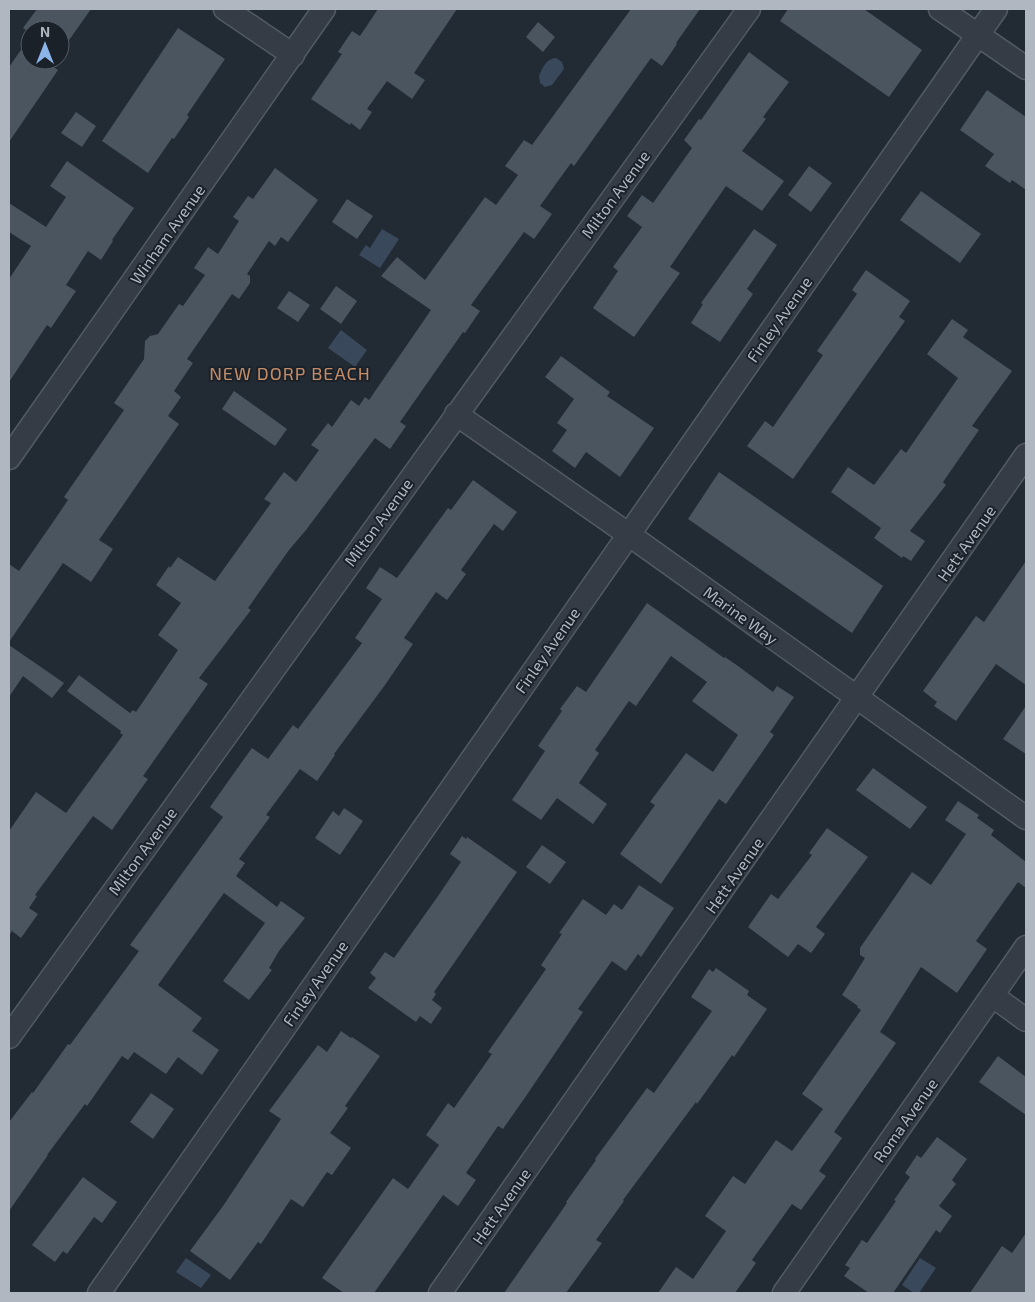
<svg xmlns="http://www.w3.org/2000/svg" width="1035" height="1302" font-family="'Exo 2',sans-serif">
<rect width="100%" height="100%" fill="#222a34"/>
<path fill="#39495b" d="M556,58L562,62L564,69L552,85L545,87L540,83L539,76C542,68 547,58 556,58Z
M382,229L399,239L380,268L359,255L366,245L370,248Z
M341,330L367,350L355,367L328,348Z
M186,1258L211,1275L201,1288L176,1272Z
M920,1258L936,1268L919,1293H914L902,1285Z"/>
<path fill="#4b555f" d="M37,9H91L60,53V30H30V33L23,28Z
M378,9H457L414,73L425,80L412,99L387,81L367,109L372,112L360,130L351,123L350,125L311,99L342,54L338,52L352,31L360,36Z
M631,9H700L676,43L677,44L662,66L651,58L574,166L571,163L540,206L552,214L534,239L524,232L471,305L480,311L465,333L463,332L400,422L406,426L390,449L375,438L306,530L289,550L248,608L251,610L199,678L208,684L143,776L148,779L112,830L93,816L35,895L37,896L29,908L38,914L21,938L12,931L9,936V831L36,792L66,813L123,735L120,733L121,731L67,691L79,675L130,713L133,710L136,712L178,650L158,635L181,603L156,585L169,566L170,568L178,557L215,581L271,503L264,499L284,472L296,482L319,450L311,445L328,423L332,427L351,400L359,406L365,397L369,400L431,310L381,276L397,257L425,280L485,197L496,205L518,175L505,166L524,140L532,145Z
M788,9H864L922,50L889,97L780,21Z
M538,22L555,37L543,52L526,37Z
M178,28L225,59L187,115L189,117L174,139L172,138L148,173L102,141Z
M30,37V60H55L51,65L58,70L9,142V67Z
M749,52L789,82L763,117L766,119L742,151L784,181L762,211L726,186L670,267L680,273L634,337L593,308L618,271L613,267L642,227L627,216L642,195L653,203L692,148L684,140L699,119L701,120Z
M987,90L1026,117V190L1012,180L1010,183L985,166L994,154L960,130Z
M76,112L96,126L82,147L61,133Z
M67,161L134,208L112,240L113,241L101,260L88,251L66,285L76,291L51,328L47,325L9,382V279L31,246L9,232V203L46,227L66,197L50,186Z
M809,166L832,183L811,212L788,195Z
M275,168L318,200L288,242L281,237L275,246L269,241L247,274L250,276V283L239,299L232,294L187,359L193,363L174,391L181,397L168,416L179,424L99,540L113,549L91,582L63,563L9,642V564L19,571L51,525L68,500L64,497L124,410L114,403L144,359L145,341L150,336L158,334L179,304L183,306L205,275L194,268L208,247L218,254L239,221L233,217L248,196L253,199Z
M921,191L981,234L960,263L900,220Z
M347,199L373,216L357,239L332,222Z
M754,229L777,245L747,289L753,294L720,342L691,323L703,304L701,303Z
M866,270L910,301L899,317L905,321L793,479L747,446L765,421L773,427L823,355L817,351L857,294L852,290Z
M336,286L357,301L341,324L320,309Z
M289,291L310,305L298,322L277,308Z
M952,319L968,330L963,337L1012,371L972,426L979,430L943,482L946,485L910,531L925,541L911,561L903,556L902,558L874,538L881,528L831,492L848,467L874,485L901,449L906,453L958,378L927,354Z
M561,356L610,392L607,396L654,428L620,477L586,452L575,468L552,451L567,430L557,423L574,399L545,377Z
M234,391L287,429L275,446L222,409Z
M719,472L883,586L852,633L688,519Z
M473,480L517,512L503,531L494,524L461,570L466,574L447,600L436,592L404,638L413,644L385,685L334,754L335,755L317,781L300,769L266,815L270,817L239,859L245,863L236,876L277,907L281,901L305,918L279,951L269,968L272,970L249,1000L223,981L265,923L224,893L158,985L202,1018L192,1031L219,1050L202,1075L178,1057L166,1074L134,1052L128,1060L122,1056L87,1106L85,1104L47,1155H48L9,1211V1122L32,1092L33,1093L68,1044L70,1045L139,951L130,945L223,817L210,807L239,766L252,748L268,759L293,725L298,729L362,643L355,638L382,599L366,588L380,567L397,578L448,508L451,510Z
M1026,561V685L996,664L956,721L934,706L937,702L923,691L976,616L984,622Z
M647,603L724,658L725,657L738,666L773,692L777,686L794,697L770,732L774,735L726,804L719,799L661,884L620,854L655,805L650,802L686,753L713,772L738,735L692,701L707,682L671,656L636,706L629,701L595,750L599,753L579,783L607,804L593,824L557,798L541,820L512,800L545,751L538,746L562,711L560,709L577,686L586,692Z
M9,645L64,683L52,698L23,676L9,697Z
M1026,706V754L1003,739Z
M873,768L927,807L910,829L856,790Z
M958,801L979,815L977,818L994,830L991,835L1026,862V888L1018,882L976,941L987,949L957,993L921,967L880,1032L896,1043L834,1132L842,1138L819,1171L826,1176L801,1210L792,1204L752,1260L756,1263L735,1293H658L676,1267L693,1279L726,1231L705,1216L733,1176L745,1184L776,1140L792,1151L823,1109L802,1094L861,1010L857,1007L858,1006L842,995L865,958L860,955V948L912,872L931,885L966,834L945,820Z
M344,808L363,821L340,855L315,838L333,811L339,816Z
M827,828L868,857L816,927L825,934L811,953L798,944L788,957L748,927L771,894L778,899L812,855L809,853Z
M462,836L466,839L467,837L517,872L434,992L436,994L432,1000L442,1008L431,1024L420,1016L416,1022L368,988L376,978L370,973L385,952L394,958L438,896L461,862L450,854Z
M542,845L566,862L550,884L526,867Z
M639,885L674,908L641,957L638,954L626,971L612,961L578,1009L583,1012L524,1099L503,1129L498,1126L466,1173L476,1180L458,1206L443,1195L374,1293H344L322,1278L393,1178L408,1189L439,1145L426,1135L448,1103L454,1108L492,1054L488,1052L546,969L541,965L562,934L559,933L583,899L606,915L614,904L622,910Z
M716,968L749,991L747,995L767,1009L734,1057L732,1055L697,1104L696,1102L623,1200L624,1201L596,1240L602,1243L566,1293H504L567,1203L566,1202L596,1160L595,1159L647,1088L654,1093L712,1011L691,997L709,969L713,972Z
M341,1031L351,1038L352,1037L380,1056L345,1106L348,1108L330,1133L351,1148L332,1175L327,1172L303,1207L291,1199L261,1244L258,1242L230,1280L190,1251L223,1206L281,1119L269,1111L318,1045L327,1052Z
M998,1056L1026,1077V1115L979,1082Z
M151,1093L174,1109L153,1139L130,1122Z
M937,1137L967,1159L952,1180L956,1184L939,1206L952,1216L940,1233L936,1230L893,1293H869L844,1276L850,1268L845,1265L862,1240L867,1243L896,1201L894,1200L910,1177L905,1173L917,1155L921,1158Z
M83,1177L117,1202L102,1223L94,1217L67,1254L63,1251L55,1262L32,1245Z
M1026,1233V1293H970L1002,1246L1012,1253Z"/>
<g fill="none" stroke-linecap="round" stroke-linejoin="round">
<defs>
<path id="street" d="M225,9L293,55
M940,9L1026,68
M456,414L628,534L1026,818
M9,458L324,9
M993,996L1026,1020
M9,1037L749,9
M99,1293L996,9
M440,1293L1026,455
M784,1293L1026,947"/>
</defs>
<use href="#street" stroke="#535a62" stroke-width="25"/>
<use href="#street" stroke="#353c45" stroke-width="22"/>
</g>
<g text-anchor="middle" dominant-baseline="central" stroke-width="4" stroke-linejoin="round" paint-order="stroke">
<g font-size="16" fill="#b0b7c1" stroke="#1b2129">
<text transform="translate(615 194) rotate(-54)">Milton Avenue</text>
<text transform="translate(167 234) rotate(-55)">Winham Avenue</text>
<text transform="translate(779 319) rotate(-55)">Finley Avenue</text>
<text transform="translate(378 522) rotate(-54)">Milton Avenue</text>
<text transform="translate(966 543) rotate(-55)">Hett Avenue</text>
<text transform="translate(741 615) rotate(36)">Marine Way</text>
<text transform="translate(547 650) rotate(-55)">Finley Avenue</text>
<text transform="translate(142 851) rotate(-54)">Milton Avenue</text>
<text transform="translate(734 875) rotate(-55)">Hett Avenue</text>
<text transform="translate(315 983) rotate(-55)">Finley Avenue</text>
<text transform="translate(905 1120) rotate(-55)">Roma Avenue</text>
<text transform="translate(501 1206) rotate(-55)">Hett Avenue</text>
</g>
<g font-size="18" letter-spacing="1" fill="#c48d68" stroke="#1b2129">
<text x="290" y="373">NEW DORP BEACH</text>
</g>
</g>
<rect width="1035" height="1302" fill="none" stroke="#b0b7c1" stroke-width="20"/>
<g transform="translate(45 45)"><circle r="24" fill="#1b2129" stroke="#575d66"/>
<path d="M0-4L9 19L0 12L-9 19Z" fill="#8db4e9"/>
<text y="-8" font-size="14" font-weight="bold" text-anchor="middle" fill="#b0b7c1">N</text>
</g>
</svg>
